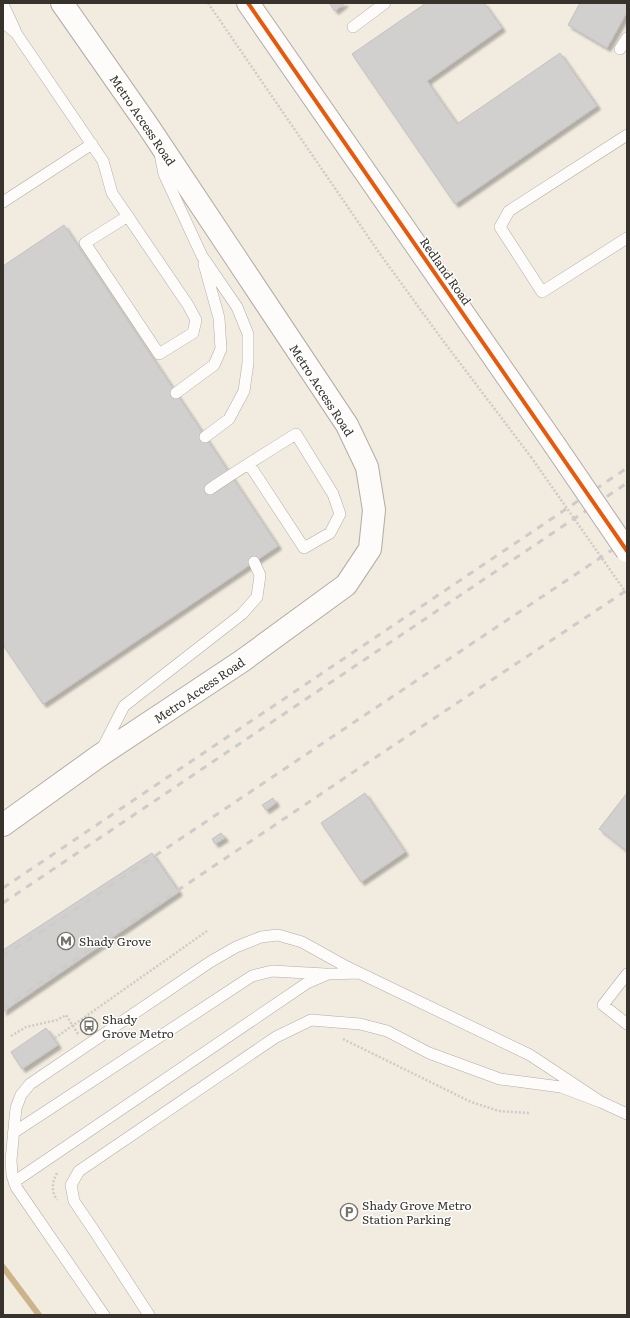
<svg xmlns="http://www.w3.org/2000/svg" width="630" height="1318" font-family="Literata,serif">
<defs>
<filter id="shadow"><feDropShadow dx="3.5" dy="3.5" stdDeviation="1" flood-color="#0004"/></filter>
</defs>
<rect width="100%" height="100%" fill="#f1ebe0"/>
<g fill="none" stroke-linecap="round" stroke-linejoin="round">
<path stroke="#cbb48a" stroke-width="6" d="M3,1267L39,1315"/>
</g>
<path fill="#d2d0cf" stroke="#c3c2c1" filter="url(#shadow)" d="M329,3H345L335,11Z
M426,3H484L502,28L427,81L457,124L560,53L597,106L455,204L352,54Z
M580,3H627V12L607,48L568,25Z
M64,225L278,546L43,704L3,645V266Z
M365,793L405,852L361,882L321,823Z
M627,793V851L599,829Z
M273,798L276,803L266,810L262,805Z
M221,833L225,838L215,844L212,839Z
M152,853L179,892L3,1012V950Z
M46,1028L58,1045L22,1069L11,1052Z"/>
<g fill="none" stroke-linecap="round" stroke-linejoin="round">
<defs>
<path id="service" d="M3,4L15,30
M3,22L16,33L103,161L112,193L188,305L196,320L193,333L159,354L85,243L128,216
M353,27L385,3
M620,49L627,38
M627,135L509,211L500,227L542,292L627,238
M160,154L164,174L202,256L237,307L248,334V363L244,391L229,419L205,437
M3,202L92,144
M176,393L214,365L221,349L219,318L204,264
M210,489C238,470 267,452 296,434L333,494L340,514L330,533L304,548L249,464
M102,749L124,706L242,614L257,597L260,575L254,562
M627,974L603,1005L627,1024
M13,1133L252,976L272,971L325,974
M14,1182L307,983L328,974L359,973
M104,1315L16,1187L12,1175L11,1160L16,1108L21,1095L30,1084L210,962L236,947L261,937L278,935L302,942L347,967L530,1055L601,1102
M149,1315L95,1232L74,1201L71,1185L79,1171L276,1037L311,1020L360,1024L387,1031L429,1053L500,1079L561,1087L601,1102L627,1114"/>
<path id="secondary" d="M248,3L554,444
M3,825L99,756L242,661L346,585L370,549L374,510L367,467L347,425L148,126L62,3"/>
</defs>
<use href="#service" stroke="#b2ada5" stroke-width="12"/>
<use href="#secondary" stroke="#b2ada5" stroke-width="24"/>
<path stroke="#cdccc7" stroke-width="2.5" stroke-dasharray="2 2" stroke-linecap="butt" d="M208,3L380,254L441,338L531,457
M11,1036L26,1027L57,1020L66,1015L78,1034
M55,1038L207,931
M343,1039L471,1102L499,1111L529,1113
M57,1173C52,1182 51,1191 57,1200"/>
<use href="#service" stroke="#fdfcfa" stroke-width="11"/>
<use href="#secondary" stroke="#fdfcfa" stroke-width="22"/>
<path stroke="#cdccc9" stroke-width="3" stroke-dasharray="7 7" stroke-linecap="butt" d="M3,888L627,468
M3,903L627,483
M3,956L55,923L335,735L627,540
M3,1008L358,769L627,590"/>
<defs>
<path id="secondary-bridge" d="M554,444L627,551"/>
</defs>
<use href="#secondary-bridge" stroke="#b2ada5" stroke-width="24" stroke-linecap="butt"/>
<path stroke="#cdccc7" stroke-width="2.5" stroke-dasharray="2 2" stroke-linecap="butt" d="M531,457L627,594"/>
<use href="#secondary-bridge" stroke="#fdfcfa" stroke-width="22"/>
<defs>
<path id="cycleway" d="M248,3L627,551"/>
</defs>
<use href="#cycleway" stroke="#fff" stroke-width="6"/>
<use href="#cycleway" stroke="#e8590c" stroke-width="4"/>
</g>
<defs>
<symbol id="metro-ring" viewBox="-11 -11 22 22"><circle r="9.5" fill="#fff" stroke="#78736a" stroke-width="1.5"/><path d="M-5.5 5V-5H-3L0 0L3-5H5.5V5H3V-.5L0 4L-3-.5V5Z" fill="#78736a"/></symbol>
<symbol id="bus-ring" viewBox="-11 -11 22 22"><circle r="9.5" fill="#fff" stroke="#78736a" stroke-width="1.5"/><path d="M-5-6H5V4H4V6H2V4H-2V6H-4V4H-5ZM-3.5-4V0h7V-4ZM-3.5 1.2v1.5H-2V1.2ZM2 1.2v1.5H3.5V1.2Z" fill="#78736a"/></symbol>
<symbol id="parking-ring" viewBox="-11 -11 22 22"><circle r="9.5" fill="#fff" stroke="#78736a" stroke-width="1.5"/><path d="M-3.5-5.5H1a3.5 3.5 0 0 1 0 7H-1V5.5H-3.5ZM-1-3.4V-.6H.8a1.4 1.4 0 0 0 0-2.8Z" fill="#78736a"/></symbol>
</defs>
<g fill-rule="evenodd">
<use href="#metro-ring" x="56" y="931" width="20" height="20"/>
<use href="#bus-ring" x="79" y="1016" width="20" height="20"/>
<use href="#parking-ring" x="339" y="1202" width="20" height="20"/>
</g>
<g text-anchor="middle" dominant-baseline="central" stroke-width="3" stroke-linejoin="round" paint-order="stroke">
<g font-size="12" fill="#37322b" stroke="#fff">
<text transform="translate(143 120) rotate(56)">Metro Access Road</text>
<text transform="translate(446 271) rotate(55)">Redland Road</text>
<text transform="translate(322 390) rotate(57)">Metro Access Road</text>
<text transform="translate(199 690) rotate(-34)">Metro Access Road</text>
</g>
<g font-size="12" fill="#37322b" stroke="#fff" text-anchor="start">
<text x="79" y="941">Shady Grove</text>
<text x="102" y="1019">Shady<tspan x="102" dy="14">Grove Metro</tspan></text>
<text x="362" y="1205">Shady Grove Metro<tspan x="362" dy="14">Station Parking</tspan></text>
</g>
</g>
<rect width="630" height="1318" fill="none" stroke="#37322b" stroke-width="8"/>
</svg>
